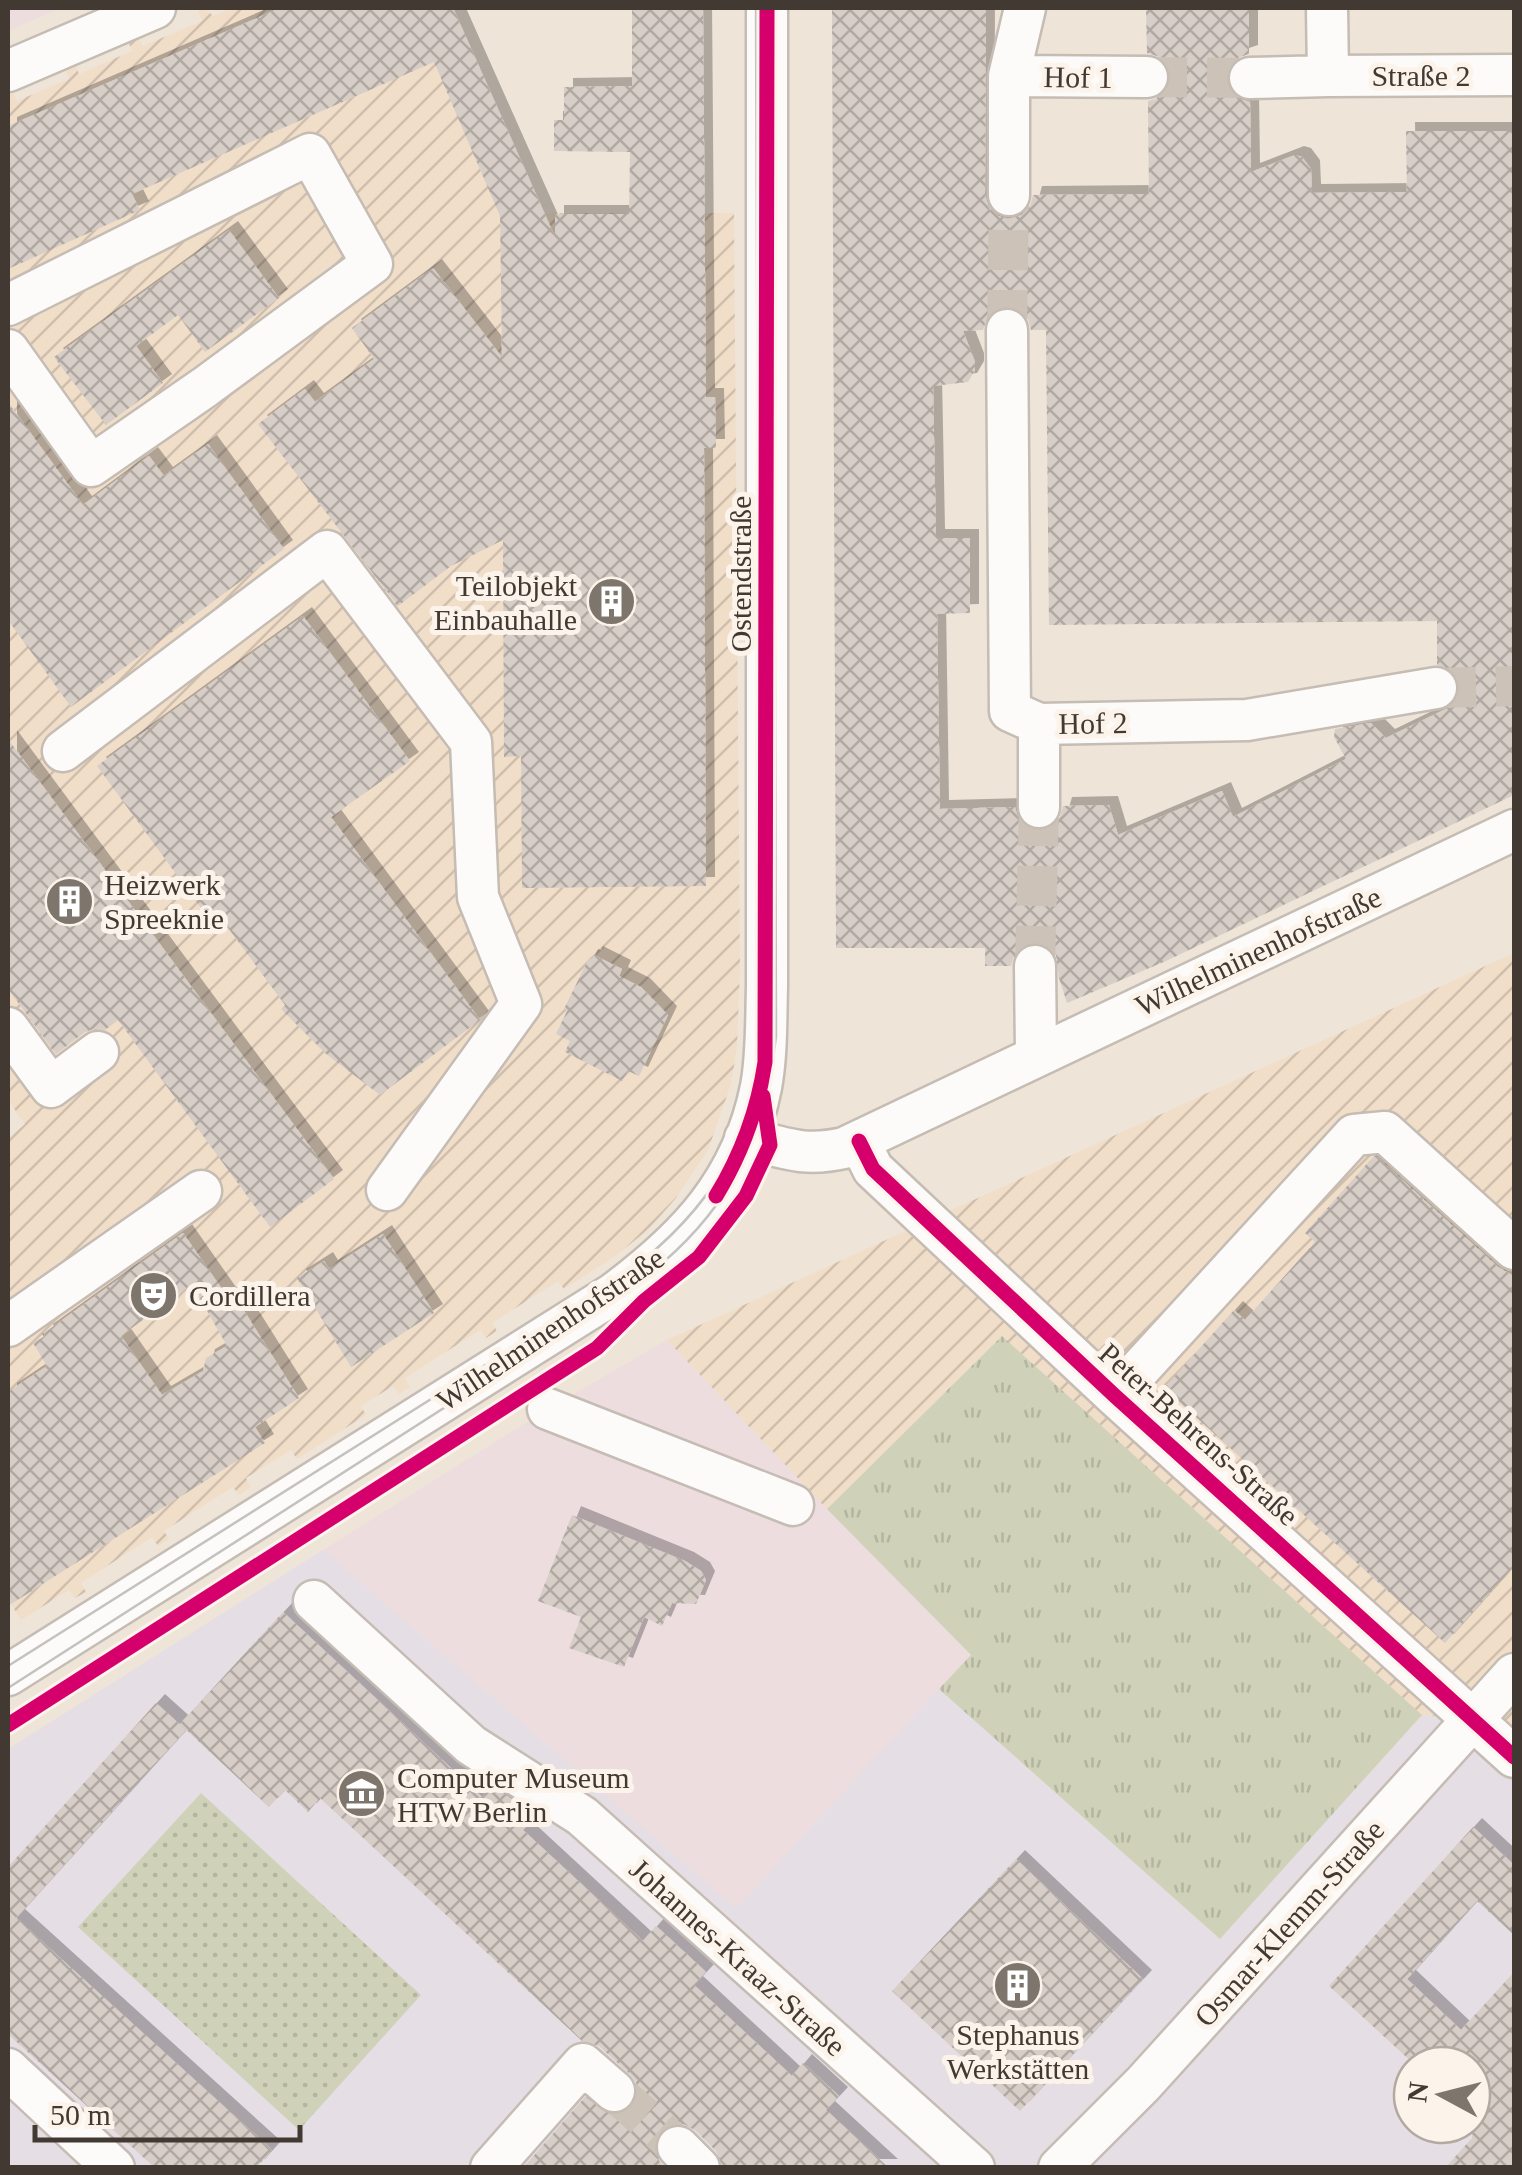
<svg xmlns="http://www.w3.org/2000/svg" width="1522" height="2175" font-family="'Times New Roman',serif">
<defs>
<pattern id="industrial-furrows" width="10" height="10" patternUnits="userSpaceOnUse" patternTransform="scale(2.5)"><rect width="10" height="10" fill="#f1dec9"/><path d="M-1 1l2-2M0 10L10 0M9 11l2-2" fill="none" stroke="#d0bfad"/></pattern>
<pattern id="grass-tufts" width="24" height="20" patternUnits="userSpaceOnUse" patternTransform="scale(2.5)"><rect width="24" height="20" fill="#cfd2b8"/><path d="M3 7l-1-3M5 7V3M7 7l1-3M15 17l-1-3M17 17v-4M19 17l1-3" fill="none" stroke="#b3b59f"/></pattern>
<pattern id="park-dots" width="8" height="8" patternUnits="userSpaceOnUse" patternTransform="scale(2.5)"><rect width="8" height="8" fill="#cfd2b8"/><path d="M2 2h.1M6 6h.1" fill="none" stroke="#b3b59f" stroke-width="1.8" stroke-linecap="round"/></pattern>
<pattern id="building-cross-hatch" width="8" height="8" patternUnits="userSpaceOnUse" patternTransform="scale(2.5)"><rect width="8" height="8" fill="#d7cec7"/><path d="M0 0l8 8M0 8l8-8" fill="none" stroke="#b0a8a2"/></pattern>
<filter id="shadow"><feDropShadow dx="9" dy="-9" stdDeviation="0" flood-color="#0004"/></filter>
</defs>
<rect width="100%" height="100%" fill="#eee4d8"/>
<path fill="#eddddf" d="M8,8H61L8,31Z
M667,1340L971,1656L736,1908L323,1550L548,1409Z"/>
<path fill="url(#industrial-furrows)" d="M205,8L213,16L232,8H453L544,213H734L740,968L737,1048L731,1084L708,1150L676,1198L649,1229L614,1257L564,1289L558,1281L492,1323L497,1331L486,1338L480,1330L405,1378L410,1387L399,1394L393,1386L361,1406L366,1415L297,1459L291,1450L246,1478L251,1487L239,1495L233,1487L164,1531L169,1539L158,1546L152,1537L81,1583L86,1592L75,1598L69,1590L21,1620L8,1599V1138L25,1124L8,1100V93L12,91L17,101L69,79L65,68L75,64L79,74L132,51L128,41L138,37L143,46L202,21L198,11Z
M1514,953V1756L1474,1719L1422,1715L1002,1336L827,1509L667,1340Z"/>
<path fill="#e6dee5" fill-rule="evenodd" d="M323,1550L736,1908L939,1689L1220,1939L1422,1715L1474,1719L1514,1757V2167L8,2168V1749ZM1412,2065H1472V2125H1412Z"/>
<path fill="url(#grass-tufts)" d="M1002,1336L1422,1715L1220,1939L939,1689L971,1655L827,1509Z"/>
<path fill="url(#park-dots)" d="M201,1793L421,1995L299,2130L78,1927Z"/>
<path fill="url(#building-cross-hatch)" fill-rule="evenodd" filter="url(#shadow)" d="M280,8H453L555,237V214H629L630,152L554,151V120H564V87L632,86V8H703L706,397H715L716,448H704L706,886L522,888L521,756L504,757L503,540L451,566L398,606L258,424L305,389L315,402L374,359L352,328L433,268L502,357L500,216L434,62L132,194L140,210L8,269V126Z
M832,8H986L985,195L989,208L998,216L1008,219L1022,215L1030,206L1033,195L1149,194L1148,101L1158,98L1167,90L1171,76L1167,64L1160,57L1147,53L1146,8H1249V54L1237,58L1230,66L1226,78L1230,91L1240,99L1250,102L1251,172L1295,155L1302,157L1311,169L1312,193L1407,192L1406,131H1514V795L1166,961L1067,1003L1059,978L1056,955L1047,946L1036,942L1022,946L1014,955L1011,966H985V948H836ZM1006,306L1020,310L1028,319L1031,330H1046L1049,625L1437,621V665L1454,672L1459,683L1458,695L1452,706L1386,738L1371,723L1335,729L1334,737L1346,759L1233,817L1222,791L1118,835L1109,805L1063,806L1059,820L1050,828L1040,831L1026,827L1018,818L1015,807L940,809L937,614L970,613V538H936L933,386L968,382L975,370V362L963,331L983,330L987,318L994,310Z
M229,230L279,298L205,352L178,315L136,346L163,383L106,425L54,357Z
M8,402L83,505L149,456L164,476L208,444L284,549L71,707L8,620Z
M303,616L410,761L331,817L480,1020L380,1095L325,1053L281,1009L285,1005L228,928L220,934L97,766Z
M8,739L334,1179L270,1227L118,1020L105,1030L94,1029L85,1032L56,1054L8,989Z
M594,955L622,969L619,976L641,987L668,1015L639,1076L628,1071L622,1081L565,1052L570,1041L556,1034L567,1011L564,1009L589,958L592,959Z
M1373,1157H1377L1498,1267L1514,1276V1566L1445,1643L1164,1388L1234,1310L1245,1320L1315,1242L1305,1233Z
M183,1233L236,1309L241,1306L299,1398L255,1427L265,1443L8,1606V1392L47,1366L33,1343L45,1336L44,1333ZM192,1284L227,1346L206,1358L203,1371L162,1395L121,1336Z
M383,1234L434,1313L351,1367L297,1278L324,1261L329,1269Z
M572,1515L685,1561L701,1571L706,1580L696,1604L672,1603L662,1626L644,1617L624,1667L569,1648L581,1617L538,1601Z
M283,1612L482,1797L492,1786L531,1812L536,1816L523,1830L643,1941L656,1926L667,1936L706,1972L694,1985L792,2076L803,2063L839,2096L826,2110L889,2168H723L716,2151L695,2130L683,2124H671L662,2130L655,2140V2154L662,2165L659,2168H523L585,2097L609,2114H621L631,2107L637,2095L636,2082L630,2074L599,2046L582,2041L320,1798L308,1812L285,1790L269,1807L180,1724Z
M156,1703L186,1730L16,1918L272,2150L256,2168H155L8,2034V1867Z
M1473,1827L1514,1865V1935L1477,1901L1407,1979L1461,2030L1514,1972V2168H1445L1472,2138V2065H1415L1329,1986Z
M1016,1859L1143,1979L1020,2111L892,1991Z"/>
<g fill="none" stroke-linecap="round" stroke-linejoin="round">
<path stroke="#ccc2b7" stroke-width="40" stroke-dasharray="40 20" stroke-linecap="butt" d="M1147,77L1250,78
M1007,330L1009,195
M1436,688L1514,686
M1035,966L1039,807
M614,2091L678,2147"/>
<defs>
<path id="minor" d="M1327,8L1328,76L1514,75
M8,71L155,8
M1009,76L1147,77
M1250,78L1328,76
M1009,195V76L1025,8
M8,305L310,154L372,264L205,387L91,466L8,350
M1007,330L1010,711L1039,724L1247,720L1436,688
M1039,724V807
M63,751L327,551L471,742L478,897L521,1004L387,1190
M1035,966L1036,1055
M8,1028L51,1087L98,1052
M745,1138C784,1148 804,1157 844,1148L1514,830
M859,1141L873,1169L1115,1396L1514,1757
M8,1326L201,1191
M1115,1396L1354,1135L1385,1132L1514,1249
M548,1409L793,1505
M314,1601L471,1745L582,1816L974,2168
M8,1675L613,1294C687,1239 742,1182 761,1087C767,1055 766,1020 767,987V8
M8,2069L114,2168
M678,2147L699,2168
M491,2168L583,2064L614,2091
M1059,2168L1143,2084L1514,1674"/>
</defs>
<use href="#minor" stroke="#c5bcb3" stroke-width="45"/>
<use href="#minor" stroke="#fcfbf9" stroke-width="40"/>
<path stroke="#c4c2bf" stroke-width="2.5" d="M742,1131L757,1063L760,1028L756,8
M615,1281C660,1250 697,1214 725,1167
M8,1666L485,1365
M8,1688L629,1289C721,1224 764,1148 776,1036L773,8"/>
<defs>
<path id="cycleway" d="M859,1141L873,1169L1115,1396L1514,1757
M716,1196C741,1155 758,1109 765,1062L767,8
M8,1725L597,1348L644,1301L699,1257L746,1196L770,1145L763,1096"/>
</defs>
<use href="#cycleway" stroke="#fcf4eb" stroke-width="21"/>
<use href="#cycleway" stroke="#d6006c" stroke-width="15"/>
</g>
<defs>
<symbol id="building-disc" viewBox="-11 -11 22 22"><circle r="9.5" fill="#7e766c" stroke="#fcf4eb"/><path d="M-4-6H4V6H1V3H-1V6H-4ZM-2.5-4.3h1.7v1.8h-1.7ZM.8-4.3h1.7v1.8H.8ZM-2.5-1h1.7V.8h-1.7ZM.8-1h1.7V.8H.8Z" fill="#fff"/></symbol>
<symbol id="theatre-disc" viewBox="-11 -11 22 22"><circle r="9.5" fill="#7e766c" stroke="#fcf4eb"/><path d="M-5-5.5Q0-4 5-5.5V0Q5 5 0 6Q-5 5-5 0ZM-3.3-2.5H-1v1.5H-3.3ZM1-2.5H3.3v1.5H1ZM-2.8 1Q0 5.5 2.8 1Z" fill="#fff"/></symbol>
<symbol id="museum-disc" viewBox="-11 -11 22 22"><circle r="9.5" fill="#7e766c" stroke="#fcf4eb"/><path d="M0-6L6-3V-2H-6V-3ZM-5-1h2V3h-2ZM-1-1h2V3h-2ZM3-1h2V3H3ZM-6 4H6V6H-6Z" fill="#fff"/></symbol>
</defs>
<g fill-rule="evenodd">
<use href="#building-disc" x="584" y="574" width="55" height="55"/>
<use href="#building-disc" x="42" y="874" width="55" height="55"/>
<use href="#theatre-disc" x="126" y="1268" width="55" height="55"/>
<use href="#museum-disc" x="334" y="1766" width="55" height="55"/>
<use href="#building-disc" x="990" y="1958" width="55" height="55"/>
</g>
<g text-anchor="middle" dominant-baseline="central" stroke-width="10" stroke-linejoin="round" paint-order="stroke">
<g font-size="30" fill="#423a32" stroke="#fcf4eb">
<text x="1421" y="75">Straße 2</text>
<text transform="translate(1078 77) rotate(1)">Hof 1</text>
<text transform="translate(740 574) rotate(-90)">Ostendstraße</text>
<text transform="translate(1093 723) rotate(-1)">Hof 2</text>
<text transform="translate(1258 951) rotate(-25)">Wilhelminenhofstraße</text>
<text transform="translate(550 1329) rotate(-34)">Wilhelminenhofstraße</text>
<text transform="translate(1199 1434) rotate(42)">Peter-Behrens-Straße</text>
<text transform="translate(1289 1923) rotate(-48)">Osmar-Klemm-Straße</text>
<text transform="translate(738 1957) rotate(42)">Johannes-Kraaz-Straße</text>
</g>
<g font-size="30" fill="#423a32" stroke="#fcf4eb" text-anchor="start">
<text x="577" y="585" text-anchor="end">Teilobjekt<tspan x="577" dy="34">Einbauhalle</tspan></text>
<text x="104" y="884">Heizwerk<tspan x="104" dy="34">Spreeknie</tspan></text>
<text x="189" y="1295">Cordillera</text>
<text x="397" y="1777">Computer Museum<tspan x="397" dy="34">HTW Berlin</tspan></text>
<text x="1018" y="2034" text-anchor="middle">Stephanus<tspan x="1018" dy="34">Werkstätten</tspan></text>
</g>
</g>
<rect width="1522" height="2175" fill="none" stroke="#423a32" stroke-width="20"/>
<g transform="translate(1442 2095) rotate(277)"><circle r="48" fill="#fcf4eb" stroke="#b2aaa1" stroke-width="2.5"/>
<path d="M0-8L18 38L0 25L-18 38Z" fill="#7e766c"/>
<text y="-15" font-size="28" font-weight="bold" text-anchor="middle" fill="#423a32">N</text>
</g>
<path d="M35 2125v15h265v-15" fill="none" stroke="#423a32" stroke-width="5"/>
<text x="50" y="2125" font-size="30" fill="#423a32" stroke="#fcf4eb" stroke-width="8" paint-order="stroke">50 m</text>
</svg>
